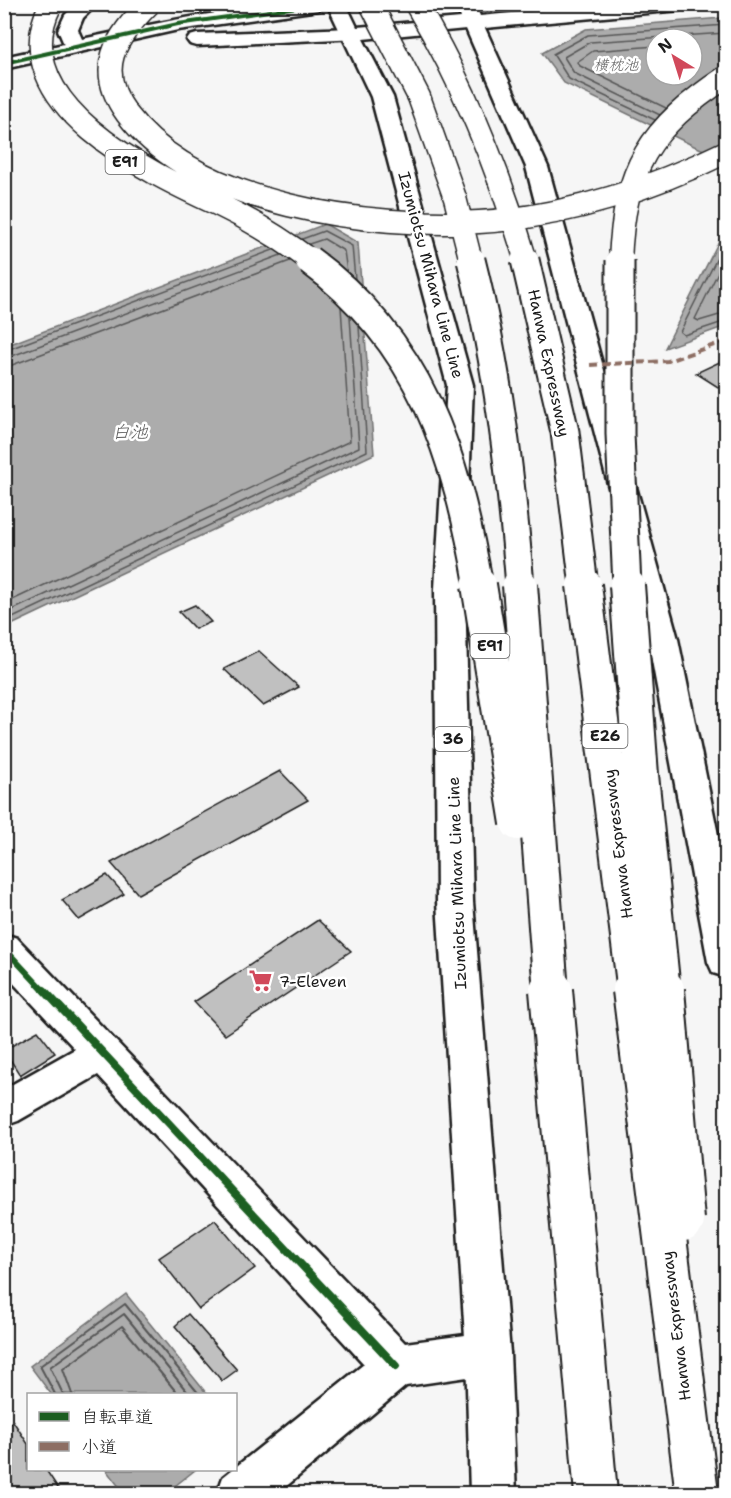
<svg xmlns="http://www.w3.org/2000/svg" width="731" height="1498" font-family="'Shantell Sans','Klee One',sans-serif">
<rect width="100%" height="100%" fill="#f6f6f6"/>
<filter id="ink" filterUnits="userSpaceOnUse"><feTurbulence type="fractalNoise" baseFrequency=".0167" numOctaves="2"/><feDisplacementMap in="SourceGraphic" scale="12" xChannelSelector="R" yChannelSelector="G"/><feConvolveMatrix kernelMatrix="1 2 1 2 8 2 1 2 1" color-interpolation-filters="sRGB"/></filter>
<g filter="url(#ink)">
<path fill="#acacac" stroke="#727272" stroke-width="1.5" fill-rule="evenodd" d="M722,18L726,20V159L694,146L564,83L542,53L586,29ZM656,39H692V75H656Z
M325,224L358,243L374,454L5,628V346Z
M726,227V326L665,348Z
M126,1294L207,1394H51L30,1366Z
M106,1470H195L166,1493H124Z"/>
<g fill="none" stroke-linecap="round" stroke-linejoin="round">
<path stroke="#565656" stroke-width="1.5" d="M656,46L593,51L577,62L580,66L666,108
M660,115L574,73L564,57L590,42L726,33
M655,120L569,79L553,54L588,35L726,25
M302,239L324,231L352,246L355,279
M726,240L680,332L684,335L726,321
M309,244L324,239L344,251L347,272
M726,256L695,319L699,321L726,313
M4,351L273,250
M4,359L281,255
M4,368L290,261
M4,604L350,441L341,307
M4,614L359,447L350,317
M4,622L367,451L359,326"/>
<path stroke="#565656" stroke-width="2" d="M55,1394L40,1366L125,1304L199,1394
M63,1394L50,1367L124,1314L189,1394
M72,1394L63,1369L122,1326L178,1394"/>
</g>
<path fill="#c0c0c0" stroke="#1c1c1c" stroke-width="1.5" d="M726,359V387L721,389L696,373Z
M720,572L726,577V625L723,623Z
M195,605L211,622L195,629L179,612Z
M259,651L299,687L263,706L224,669Z
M280,771L308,800L138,894L111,863Z
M107,875L124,894L79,920L62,900Z
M318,920L351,951L225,1035L194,1002Z
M38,1031L55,1053L20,1075L4,1050Z
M215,1220L255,1268L199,1309L159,1258Z
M188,1314L237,1370L222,1381L175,1326Z
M13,1421L28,1444V1470H46L62,1494H4V1427Z"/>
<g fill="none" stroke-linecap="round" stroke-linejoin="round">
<defs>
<path id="minor" d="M76,4H97L83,18L78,30L82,39C165,21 243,4 328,4L319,10L178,30L4,69V57L64,44L58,30L65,15Z
M351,28L358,30L361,34L358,38L197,46L190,44L187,40L190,36L197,34Z
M4,934L17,938L405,1343L488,1332L504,1338L510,1353L504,1368L488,1374L406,1386L277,1494H217L223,1477L364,1364L98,1075L18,1121L4,1126V1089L75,1049L4,973Z"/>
<path id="primary" d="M327,4H346L357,27L461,18L456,4H475L480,16L611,4H689L680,10L485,28L548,167L678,639L726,874V977L713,973L708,962L648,639L526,167L466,29L363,39L393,97L473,385L465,589L473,902L510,1353L516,1494H470L466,1353L437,902L435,589L447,385L371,97Z"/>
</defs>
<use href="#minor" stroke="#1c1c1c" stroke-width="5"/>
<use href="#primary" stroke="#1c1c1c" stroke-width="5"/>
<use href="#minor" fill="#fff" fill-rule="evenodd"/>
<use href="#primary" fill="#fff" fill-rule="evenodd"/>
<defs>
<path id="motorway-bridge-far3" d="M51,4C0,103 152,174 217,204C251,220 282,239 311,261
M149,4C115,38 94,69 127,114C197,207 371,228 479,222C567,217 648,190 726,152
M371,4L419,97L455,198L471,261
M416,4C465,86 499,170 526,261
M620,261C624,168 649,128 726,77"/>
<path id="motorway-bridge-far2" d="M309,260C421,342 456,454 479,586
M471,260C498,366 511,476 520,586
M525,260L565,432L584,586
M620,260V434L627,586"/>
<path id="motorway-bridge-far1" d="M479,585L518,823
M520,585L551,992
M584,585L635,992
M627,585L641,775L663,992"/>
<path id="motorway-bridge" d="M551,990L596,1494
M634,990L697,1494
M663,990L683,1220"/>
</defs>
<use href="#motorway-bridge-far3" stroke="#1c1c1c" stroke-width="25" stroke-linecap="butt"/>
<use href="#motorway-bridge-far2" stroke="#1c1c1c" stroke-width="31" stroke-linecap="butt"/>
<use href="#motorway-bridge-far1" stroke="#1c1c1c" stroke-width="38" stroke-linecap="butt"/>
<use href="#motorway-bridge" stroke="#1c1c1c" stroke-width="46" stroke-linecap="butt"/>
<use href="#motorway-bridge-far3" stroke="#fff" stroke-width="22"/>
<use href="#motorway-bridge-far2" stroke="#fff" stroke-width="27"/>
<use href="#motorway-bridge-far1" stroke="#fff" stroke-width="34"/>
<use href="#motorway-bridge" stroke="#fff" stroke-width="42"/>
<path stroke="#8d6e63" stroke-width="4" stroke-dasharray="8 4" stroke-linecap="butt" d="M590,365L668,361L726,341"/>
<defs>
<path id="cycleway-far2" d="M4,63L178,24L319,4"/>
<path id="cycleway-far1" d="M4,948L45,992"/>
<path id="cycleway" d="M44,990L396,1366"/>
</defs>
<use href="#cycleway-far2" stroke="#fff" stroke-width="6"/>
<use href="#cycleway-far1" stroke="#fff" stroke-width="10"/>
<use href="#cycleway" stroke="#fff" stroke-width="11"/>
<use href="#cycleway-far2" stroke="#1b5e20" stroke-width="4"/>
<use href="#cycleway-far1" stroke="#1b5e20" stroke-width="6"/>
<use href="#cycleway" stroke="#1b5e20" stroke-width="8"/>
</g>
</g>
<defs>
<symbol id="supermarket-bare" viewBox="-9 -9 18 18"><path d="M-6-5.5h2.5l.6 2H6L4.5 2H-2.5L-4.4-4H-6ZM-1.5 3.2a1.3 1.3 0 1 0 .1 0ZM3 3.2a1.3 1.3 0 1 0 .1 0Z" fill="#d1495b" stroke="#fff" stroke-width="2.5" paint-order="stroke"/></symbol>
</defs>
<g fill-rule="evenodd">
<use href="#supermarket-bare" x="244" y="964" width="33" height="33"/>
</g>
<g text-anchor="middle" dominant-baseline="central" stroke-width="5" stroke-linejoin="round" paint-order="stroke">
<g font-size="15" font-style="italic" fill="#5d5d5d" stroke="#fff">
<text x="616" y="65">横枕池</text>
</g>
<g fill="#fff" stroke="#606060" stroke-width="1.5">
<rect x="105.5" y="150" width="39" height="24" rx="4.5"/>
<rect x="470.5" y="634" width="39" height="24" rx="4.5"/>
<rect x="582.5" y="724" width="45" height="24" rx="4.5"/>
<rect x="435" y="727" width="36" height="24" rx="4.5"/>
</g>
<g font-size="15" font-weight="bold" fill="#1c1c1c">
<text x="125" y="162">E91</text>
<text x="490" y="646">E91</text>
<text x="605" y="736">E26</text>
<text x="453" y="739">36</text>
</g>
<g font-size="16" fill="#1c1c1c" stroke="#fff">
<text transform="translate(431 275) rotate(75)">Izumiotsu Mihara Line Line</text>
<text transform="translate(549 363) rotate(78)">Hanwa Expressway</text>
<text transform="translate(618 844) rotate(-97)">Hanwa Expressway</text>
<text transform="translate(457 883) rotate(-92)">Izumiotsu Mihara Line Line</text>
<text transform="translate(676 1326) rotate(-97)">Hanwa Expressway</text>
</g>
<g font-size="16" fill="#1c1c1c" stroke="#fff" text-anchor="start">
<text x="279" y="981">7-Eleven</text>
</g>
<g font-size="18" font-style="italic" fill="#5d5d5d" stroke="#fff">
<text x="130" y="432">白池</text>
</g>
</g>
<rect width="731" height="1498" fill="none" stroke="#fff" stroke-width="24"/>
<rect x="12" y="12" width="707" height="1474" fill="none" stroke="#1c1c1c" stroke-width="2" filter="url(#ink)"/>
<rect x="27" y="1393" width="210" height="78" fill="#ffffff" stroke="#a4a4a4" stroke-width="1.5"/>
<rect x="39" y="1412" width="30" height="9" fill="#1b5e20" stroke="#a4a4a4" stroke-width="1.5"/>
<text x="81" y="1423" font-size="18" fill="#1c1c1c">自転車道</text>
<rect x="39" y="1442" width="30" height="9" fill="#8d6e63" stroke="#a4a4a4" stroke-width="1.5"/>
<text x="81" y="1453" font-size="18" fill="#1c1c1c">小道</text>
<g transform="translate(674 57) rotate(322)"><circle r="28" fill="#ffffff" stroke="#a4a4a4" stroke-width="1.5"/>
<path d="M0-4.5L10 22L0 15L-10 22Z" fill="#d1495b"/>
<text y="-9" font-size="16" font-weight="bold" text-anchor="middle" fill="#1c1c1c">N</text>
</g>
</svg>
